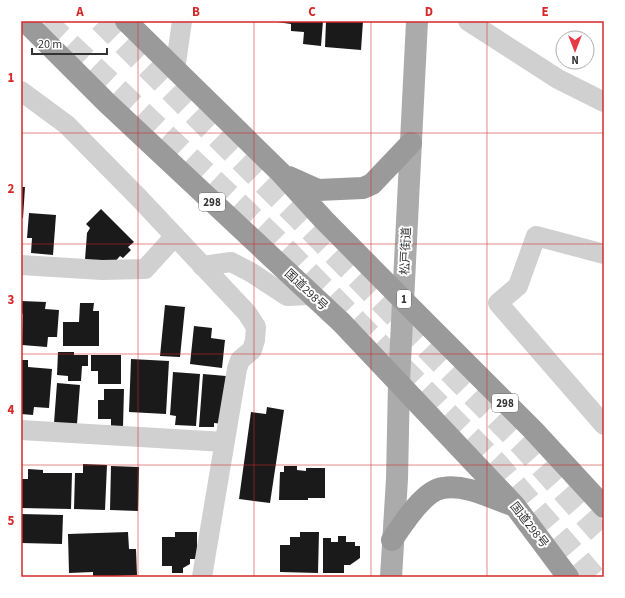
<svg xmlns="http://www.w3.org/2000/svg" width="625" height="598" font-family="'Source Sans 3','Noto Sans JP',sans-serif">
<rect width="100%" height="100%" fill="#fff"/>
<path fill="#1a1a1a" d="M277,21H323L321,46L303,44L304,32L291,31V24L277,22Z
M326,21H363L361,50L325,47Z
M21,187H25L23,218H21Z
M101,209L134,242L128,247L131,250L123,258L120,256L113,264L85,260L87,233L90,228L86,224Z
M29,213L56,215L53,255L31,253L32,238H27Z
M21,301L46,302L45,309L59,310L57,337H48L47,347L22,345L23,314H21Z
M80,303H94L93,311H99V346H63V322H79Z
M165,305L185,307L180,357L160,356Z
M194,326L212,328L211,338L225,340L222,368L190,364Z
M58,352H74V355H88V366H82L81,381H68V376L57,375Z
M91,355H121V384H98V371H91Z
M131,359L169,361L166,414L129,412Z
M21,360H28V367L52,369L49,408L34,407L33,415L21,414Z
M173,372L200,374L196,426L175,425L176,416L170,415Z
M203,374L226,376L223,424L214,423V427H199Z
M57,383L80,385L77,424L54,423Z
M104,389H124L123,427H111V419H98V400H104Z
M267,407L284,410L270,503L239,499L251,412L266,414Z
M83,464L107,465L105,510L74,509L75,473H83Z
M111,466L139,467L138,511L110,510Z
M284,466H297V470L306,471V468H325V498H308V500H279L280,472H284Z
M28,469L43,470V473H72L71,509L21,508V479H28Z
M21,514L63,515L62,544L21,543Z
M128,532L129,549H136L137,575L93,577V572L69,573L68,534Z
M175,532H197V559H190V564L183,568V573H172V566H162V537H175Z
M300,532H319L318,573L280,572V545H290V537H300Z
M338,536H346V542H355V546H360V558L350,565H344V573H323V538H331V542H338Z"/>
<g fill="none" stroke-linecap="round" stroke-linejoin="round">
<path stroke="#d6d6d6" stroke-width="22" stroke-dasharray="22 11" stroke-linecap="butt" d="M46,21L273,236L498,464L595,577
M100,21L293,213L521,445L604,538"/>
<path stroke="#d0d0d0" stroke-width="20" d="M468,21L558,79L604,102
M175,70L182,21
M21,91L67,125L140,199L247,313L256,327L255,340L252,350L240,360L237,369L202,577
M604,254L536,236L518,286L498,303L604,425
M21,265L102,270L145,269L175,236
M202,266L231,262L252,273L287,296L311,295
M21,430L225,442"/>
<path stroke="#ababab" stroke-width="22" d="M391,577L397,479L399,382L417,21"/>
<path stroke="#9a9a9a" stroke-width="22" d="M25,21L106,102L342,323L515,506L568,577
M126,21L282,174L324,220L404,301L533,430L604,507
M289,177L318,190L363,188L372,184L411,143
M392,540C402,525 424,490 443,488C466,484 491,498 512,505"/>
</g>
<path fill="none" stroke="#d62828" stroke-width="1" stroke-opacity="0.55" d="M138,21V577M254,21V577M371,21V577M487,21V577M21,133H604M21,244H604M21,354H604M21,465H604"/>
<g text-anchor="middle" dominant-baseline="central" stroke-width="4" stroke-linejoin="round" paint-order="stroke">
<g fill="#fff" stroke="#707070" stroke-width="1">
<rect x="199" y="193" width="26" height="18" rx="3"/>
<rect x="397" y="290" width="14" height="18" rx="3"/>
<rect x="492" y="394" width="26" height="18" rx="3"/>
</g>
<g font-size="11" font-weight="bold" fill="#333">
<text x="212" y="202">298</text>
<text x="404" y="299">1</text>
<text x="505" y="403">298</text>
</g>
<g font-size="12" fill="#333" stroke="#fff">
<text transform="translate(406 251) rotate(-88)">松戸街道</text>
<text transform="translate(306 290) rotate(43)">国道298号</text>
<text transform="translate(529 525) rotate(52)">国道298号</text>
</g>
</g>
<rect width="625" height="598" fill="none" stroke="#ffffff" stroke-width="44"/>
<g transform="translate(575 50) rotate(180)"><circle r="19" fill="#ffffff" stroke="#adadad"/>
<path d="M0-3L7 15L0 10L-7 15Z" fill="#e63946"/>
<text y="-6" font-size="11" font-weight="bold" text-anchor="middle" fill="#333333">N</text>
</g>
<path d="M32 48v6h75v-6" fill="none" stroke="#333333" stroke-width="2"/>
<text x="38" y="48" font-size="12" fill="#333333" stroke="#ffffff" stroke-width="3" paint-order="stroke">20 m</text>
<rect x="22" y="22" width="581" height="554" fill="none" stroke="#d62828" stroke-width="1.5"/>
<g font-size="13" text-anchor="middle" font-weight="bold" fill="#d62828">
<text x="80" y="16">A</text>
<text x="196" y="16">B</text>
<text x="312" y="16">C</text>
<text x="429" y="16">D</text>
<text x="545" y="16">E</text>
<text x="11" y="82">1</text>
<text x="11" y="193">2</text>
<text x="11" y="304">3</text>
<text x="11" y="414">4</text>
<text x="11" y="525">5</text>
</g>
</svg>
